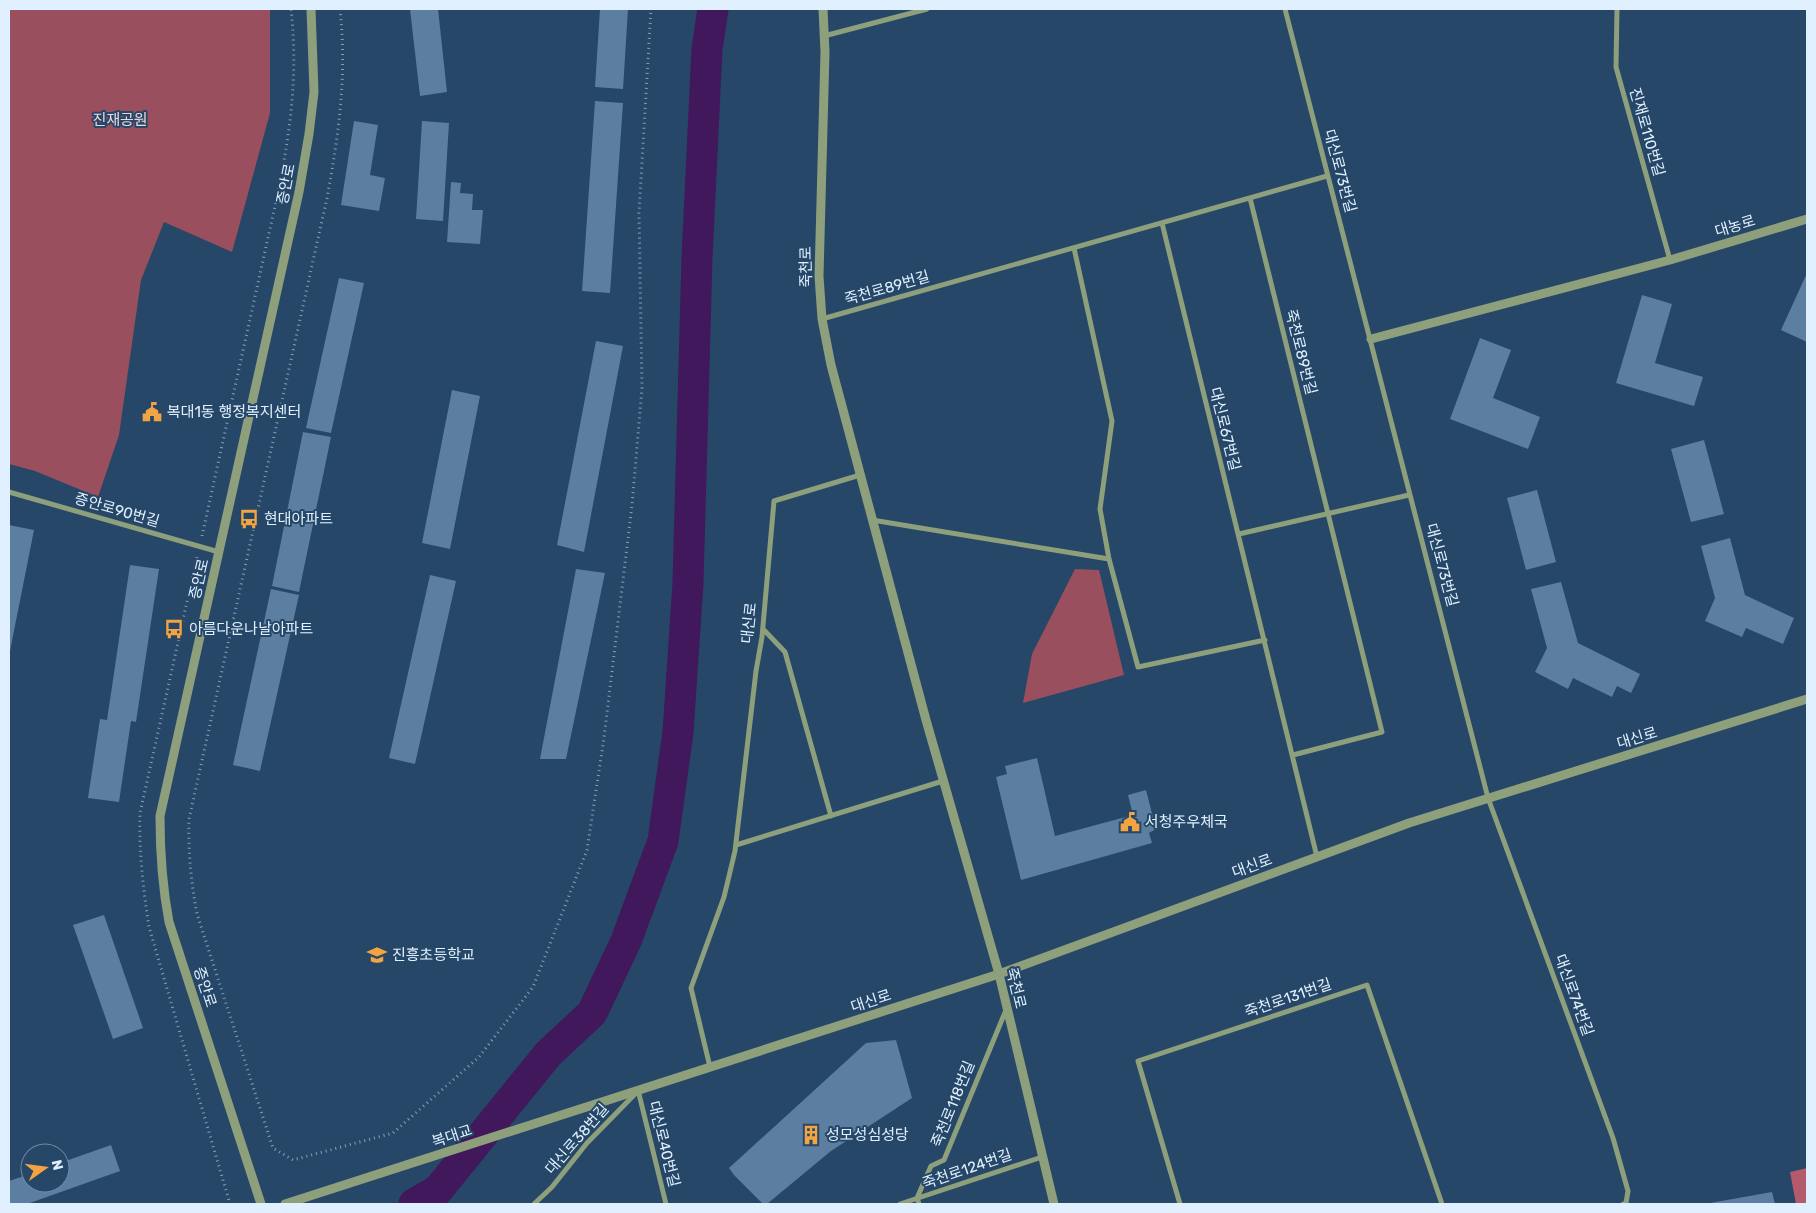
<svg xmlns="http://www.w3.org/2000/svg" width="1816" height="1213" font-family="Rubik,'Noto Sans KR',sans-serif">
<rect width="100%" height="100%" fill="#264767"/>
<path fill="#994f5e" d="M9,9H270V113L232,252L164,222L141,280L119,435L98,497L35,471L9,464Z
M1075,569L1099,570L1124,675L1023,703L1032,654Z"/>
<path fill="#b35a6c" d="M1807,1168V1204H1796L1790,1172Z"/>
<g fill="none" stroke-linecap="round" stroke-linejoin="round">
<path stroke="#40185b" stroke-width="31" d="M414,1204L438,1190L548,1054L592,1013L626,941L663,841L678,732L688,583L697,258L707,49L713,9"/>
</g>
<path fill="#5b7ea1" d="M410,9H438L447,92L420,96Z
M600,9H628L623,89L595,87Z
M595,101L623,103L610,293L582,291Z
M354,121L378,125L370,175L385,178L379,211L341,205Z
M422,121L449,123L443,221L416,219Z
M451,182L461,183L460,193L473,194L472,210H483L480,244L447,242Z
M1807,273V342L1781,330Z
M339,278L364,283L331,433L306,428Z
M1642,295L1672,304L1655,363L1703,377L1694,406L1616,383Z
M1480,338L1511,350L1493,398L1540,417L1528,449L1450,419Z
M596,341L623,346L584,552L557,545Z
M452,390L480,396L450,549L422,543Z
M303,432L331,437L299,592L272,586Z
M1704,440L1724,514L1691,522L1671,449Z
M1537,490L1556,562L1526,570L1507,498Z
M9,525L34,530L10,651H9Z
M1730,538L1745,595L1794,618L1783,644L1746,628L1742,637L1705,621L1715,598L1701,546Z
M130,565L159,569L136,722L131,721L119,802L88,798L100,719L107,720Z
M576,569L605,573L566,759H540Z
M430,575L456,581L415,764L389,758Z
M1561,582L1578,643L1640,674L1631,693L1617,686L1612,697L1573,678L1568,689L1535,672L1547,648L1531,589Z
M271,589L299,595L260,771L233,765Z
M1037,758L1055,836L1133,815L1128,795L1146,790L1156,829L1149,833L1152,843L1021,880L996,777L1007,774L1005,766Z
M104,915L143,1028L113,1039L73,925Z
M896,1040L912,1098L831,1151L767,1204H763L734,1175L729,1168L866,1043Z
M111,1145L120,1171L27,1204H9V1181L30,1174V1183H60V1163Z
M1772,1192L1775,1204H1710V1203Z"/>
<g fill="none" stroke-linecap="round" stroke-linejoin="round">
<path stroke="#88a0b7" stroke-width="3" stroke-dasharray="1 4" stroke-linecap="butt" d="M340,9C347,75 339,133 327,198L189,819C188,852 191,882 197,914L273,1148L293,1160L393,1133L479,1057L533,987L587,850L604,738L632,505L642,388L639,213L651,9
M202,536L279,188C291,126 298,73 291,9
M197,557L140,813C139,852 143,888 149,927L230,1204"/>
<path stroke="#8e9f7c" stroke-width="5" d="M1285,9L1488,798L1613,1138L1628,1191L1626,1203L1623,1204
M1617,9L1616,67L1670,260
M824,36L927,9
M1250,198L1382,732L1293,755
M1162,223L1317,857
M1074,248L1112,421L1100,509L1109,559L1138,667L1265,640
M822,319L1327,176
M9,492L219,552
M872,520L1109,559
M1239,534L1409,495
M763,629L785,652L831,816
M736,845L943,781
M710,1067L691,988L724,897L735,851L756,671L762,637L774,501L860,475
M638,1090L666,1204
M534,1204L552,1187L587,1143L637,1092
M900,1204L1042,1157
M919,1204L917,1198L931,1166L944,1160L1006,1010
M1180,1204L1138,1061L1367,985L1442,1204"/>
<path stroke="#8e9f7c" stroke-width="9" d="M823,9L825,52L819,276L822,319L831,365L926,720L999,974L1054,1204
M1371,339L1670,260L1807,219
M261,1204L169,922C162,885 160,853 160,816L299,192L309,134L314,92L311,9
M285,1204L999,974L1409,823L1807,699"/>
</g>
<defs>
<symbol id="civic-bare" viewBox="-9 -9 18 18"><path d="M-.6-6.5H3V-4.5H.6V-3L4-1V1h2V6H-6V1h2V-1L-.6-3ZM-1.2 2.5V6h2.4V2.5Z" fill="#f3a442" stroke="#264767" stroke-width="2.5" paint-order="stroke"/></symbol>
<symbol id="bus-bare" viewBox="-9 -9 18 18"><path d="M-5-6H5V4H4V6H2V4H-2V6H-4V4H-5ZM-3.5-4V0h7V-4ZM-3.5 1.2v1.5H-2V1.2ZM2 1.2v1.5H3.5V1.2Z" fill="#f3a442" stroke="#264767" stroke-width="2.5" paint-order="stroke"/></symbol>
<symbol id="school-bare" viewBox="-9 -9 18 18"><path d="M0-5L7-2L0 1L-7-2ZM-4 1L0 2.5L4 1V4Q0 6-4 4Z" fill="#f3a442" stroke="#264767" stroke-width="2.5" paint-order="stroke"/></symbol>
<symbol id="building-bare" viewBox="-9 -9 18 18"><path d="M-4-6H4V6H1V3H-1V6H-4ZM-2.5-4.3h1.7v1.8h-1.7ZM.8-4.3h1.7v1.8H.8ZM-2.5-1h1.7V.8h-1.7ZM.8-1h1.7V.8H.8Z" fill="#f3a442" stroke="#264767" stroke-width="2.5" paint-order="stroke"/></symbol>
</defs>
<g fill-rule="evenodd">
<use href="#civic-bare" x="138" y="398" width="28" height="28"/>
<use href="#bus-bare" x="235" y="505" width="28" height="28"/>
<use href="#bus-bare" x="160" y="615" width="28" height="28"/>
<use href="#civic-bare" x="1116" y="808" width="28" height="28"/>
<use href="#school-bare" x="363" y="941" width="28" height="28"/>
<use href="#building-bare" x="797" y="1121" width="28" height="28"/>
</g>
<g text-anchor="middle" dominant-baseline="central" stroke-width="4" stroke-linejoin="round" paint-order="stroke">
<g font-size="15" fill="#efd5d8" stroke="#264767">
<text x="120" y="120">진재공원</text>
</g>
<g font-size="15" fill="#e0f0ff" stroke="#264767">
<text transform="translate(1647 132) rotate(74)">진재로110번길</text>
<text transform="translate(1340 171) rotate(75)">대신로73번길</text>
<text transform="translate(286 184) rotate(-79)">증안로</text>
<text transform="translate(1735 226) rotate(-17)">대농로</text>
<text transform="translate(806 267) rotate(-91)">죽천로</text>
<text transform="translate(887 288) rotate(-16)">죽천로89번길</text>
<text transform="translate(1301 352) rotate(76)">죽천로89번길</text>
<text transform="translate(1225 429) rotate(76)">대신로67번길</text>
<text transform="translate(117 510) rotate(16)">증안로90번길</text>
<text transform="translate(1442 565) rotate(75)">대신로73번길</text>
<text transform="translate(199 579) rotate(-77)">증안로</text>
<text transform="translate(749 623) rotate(-84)">대신로</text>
<text transform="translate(1637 738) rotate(-17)">대신로</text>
<text transform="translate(1252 866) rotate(-20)">대신로</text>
<text transform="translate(205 987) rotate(72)">증안로</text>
<text transform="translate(1016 988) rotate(76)">죽천로</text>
<text transform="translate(1574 995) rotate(70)">대신로74번길</text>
<text transform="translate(1288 998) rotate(-19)">죽천로131번길</text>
<text transform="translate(871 1001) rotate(-18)">대신로</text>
<text transform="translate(953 1104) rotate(-68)">죽천로118번길</text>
<text transform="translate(452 1136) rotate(-18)">복대교</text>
<text transform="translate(577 1139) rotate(-49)">대신로38번길</text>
<text transform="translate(664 1144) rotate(76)">대신로40번길</text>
<text transform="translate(967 1169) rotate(-19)">죽천로124번길</text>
</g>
<g font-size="15" fill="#e0f0ff" stroke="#264767" text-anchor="start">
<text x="167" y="412">복대1동 행정복지센터</text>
<text x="264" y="519">현대아파트</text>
<text x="189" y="629">아름다운나날아파트</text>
<text x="1145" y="822">서청주우체국</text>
<text x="392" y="955">진흥초등학교</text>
<text x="826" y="1135">성모성심성당</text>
</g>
</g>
<rect width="1816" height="1213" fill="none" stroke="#e0f0ff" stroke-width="20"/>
<g transform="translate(45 1168) rotate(76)"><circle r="24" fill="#264767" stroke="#708ba4"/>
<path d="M0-4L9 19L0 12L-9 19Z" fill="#f3a442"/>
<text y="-8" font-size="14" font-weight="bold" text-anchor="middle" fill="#e0f0ff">N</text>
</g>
</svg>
